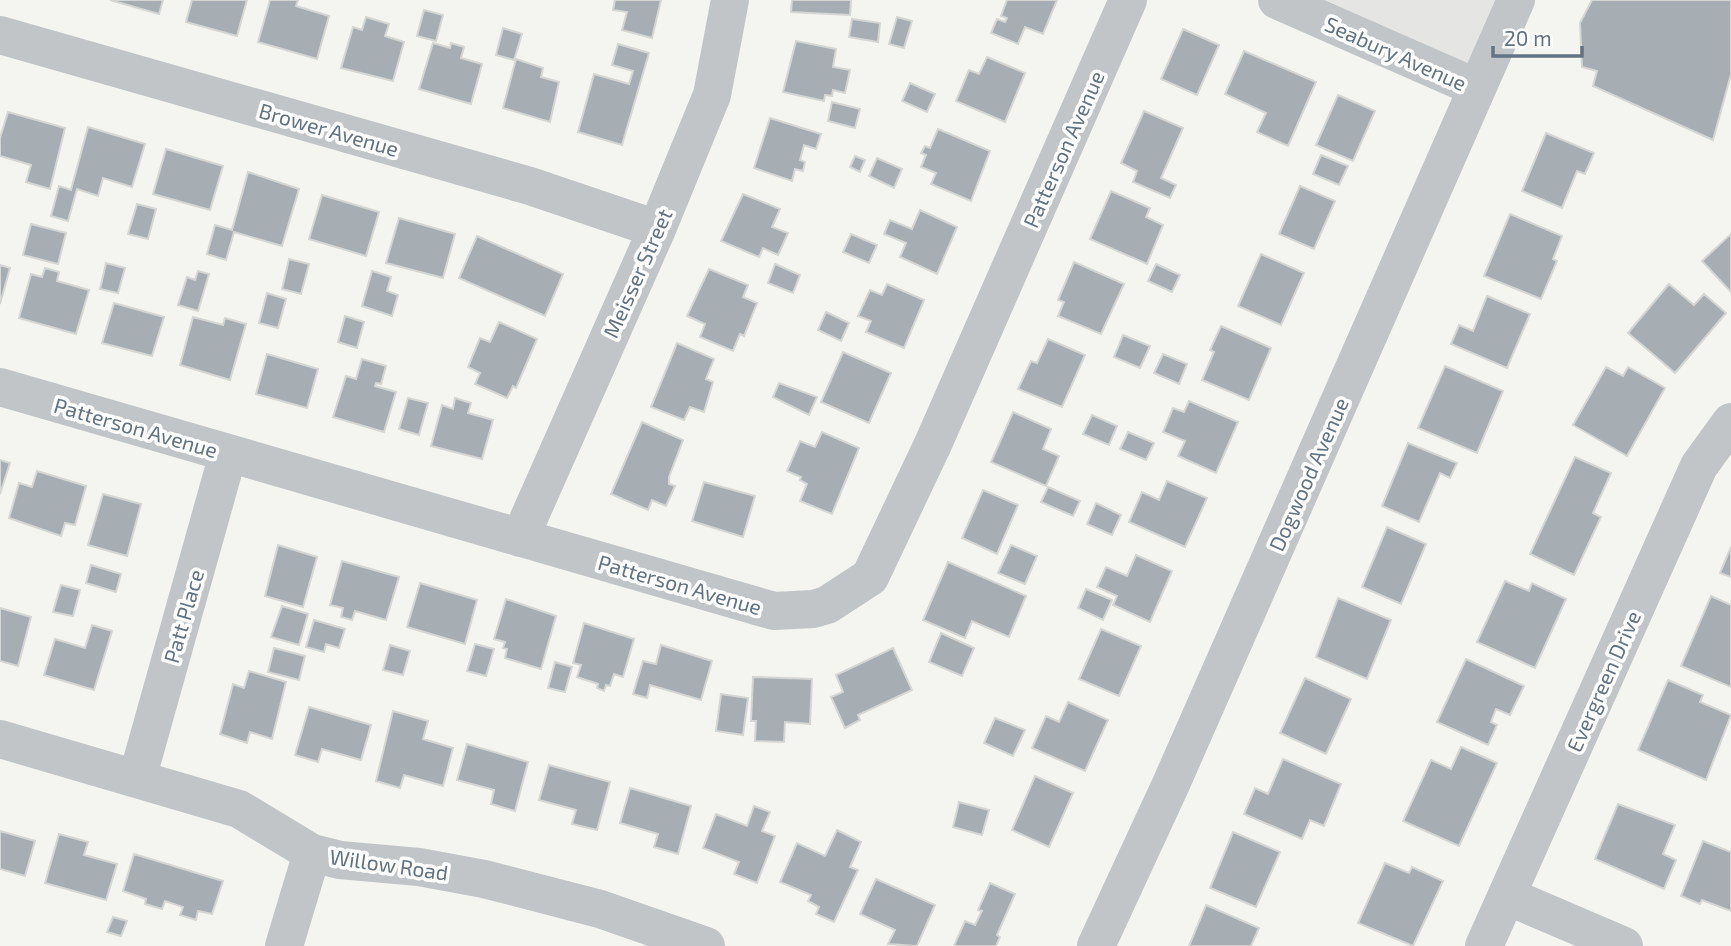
<svg xmlns="http://www.w3.org/2000/svg" width="1731" height="946" font-family="'Exo 2',sans-serif">
<rect width="100%" height="100%" fill="#f4f4f0"/>
<path fill="#e5e6e4" d="M1277,0H1505L1467,84Z"/>
<path fill="#a6aeb4" stroke="#d5d6d3" stroke-width="2" d="M110,0H163L159,14Z
M192,0H247L237,36L186,22Z
M270,0H298L296,6L329,16L317,59L258,42Z
M615,0H661L652,38L622,30L627,12L613,10Z
M792,0H851L850,15L791,12Z
M1007,0H1057L1043,34L1025,27L1018,44L991,33L997,19L1005,22L1007,18L1001,16Z
M1592,0H1731V74L1713,140L1593,86L1597,71L1582,67L1580,23Z
M424,10L443,15L436,41L417,36Z
M366,17L389,24L385,36L404,42L393,81L341,68L353,27L362,30Z
M897,17L912,21L904,48L889,44Z
M852,19L880,23L878,42L849,37Z
M503,28L522,34L514,60L496,55Z
M1183,29L1219,45L1197,95L1161,79Z
M796,41L836,49L833,67L850,70L845,93L833,90L832,96L825,95L824,101L783,92Z
M433,43L450,48L451,43L464,47L461,58L482,64L471,104L419,89Z
M618,44L649,53L622,145L578,132L594,74L629,84L633,71L612,65Z
M1244,51L1316,82L1288,146L1257,132L1266,113L1225,94Z
M987,57L1025,73L1005,122L956,101L969,70L979,74Z
M516,59L543,68L541,77L559,82L550,122L503,108Z
M910,83L935,94L927,112L902,101Z
M1338,95L1375,111L1353,161L1316,145Z
M832,102L860,109L855,128L828,121Z
M1144,111L1183,128L1161,178L1176,185L1170,198L1133,182L1137,171L1121,163Z
M8,112L65,128L50,189L26,182L31,165L0,156V138Z
M770,118L821,134L816,149L804,145L800,160L805,162L803,171L795,169L792,181L754,168Z
M88,127L145,144L132,187L103,178L98,196L77,189L68,221L51,216L59,186L71,190Z
M938,129L990,151L971,201L931,184L936,173L921,167L926,155L921,153L925,146L930,148Z
M1546,133L1594,153L1585,174L1577,171L1562,208L1522,191Z
M166,149L223,166L210,210L153,194Z
M1321,155L1348,166L1339,185L1313,174Z
M855,156L865,160L860,172L850,167Z
M877,158L902,169L894,188L869,176Z
M248,172L299,189L282,246L234,232L226,260L207,254L215,225L232,230Z
M1300,186L1335,201L1314,249L1279,234Z
M1111,191L1150,208L1146,217L1163,225L1147,264L1090,239Z
M743,194L780,209L772,227L788,233L778,255L763,248L759,257L721,241Z
M322,195L379,212L366,256L309,239Z
M137,204L156,209L148,239L128,234Z
M920,210L957,227L937,274L900,257L906,243L884,234L890,220L912,229Z
M1510,214L1562,236L1553,259L1557,261L1541,299L1484,276Z
M399,218L455,234L443,278L386,263Z
M31,224L66,233L58,264L23,255Z
M851,234L877,245L869,263L843,252Z
M1731,234V292L1702,261Z
M477,236L563,274L545,316L459,278Z
M1261,254L1304,273L1281,325L1238,306Z
M289,259L309,264L301,294L282,289Z
M1074,262L1124,284L1101,334L1058,316L1064,302L1058,300Z
M106,263L125,268L118,293L100,289Z
M775,264L800,275L793,293L768,283Z
M1156,264L1180,275L1172,292L1148,281Z
M0,265L10,268L0,304Z
M45,268L59,272L57,281L89,290L76,334L19,318L31,274L42,277Z
M709,269L748,285L743,297L757,303L744,336L740,334L733,351L700,337L705,324L687,316Z
M198,271L209,274L198,311L178,305L187,277L195,280Z
M372,271L391,277L387,291L398,295L392,316L362,306Z
M887,284L924,300L904,348L866,332L871,321L858,316L870,290L882,295Z
M1669,284L1694,305L1704,294L1726,313L1675,373L1628,333Z
M267,293L286,299L278,328L259,323Z
M1487,296L1530,314L1507,368L1451,344L1459,325L1473,331Z
M114,303L164,317L152,356L102,343Z
M826,312L849,323L841,341L818,330Z
M345,316L364,322L357,348L338,342Z
M193,317L223,325L225,318L246,324L230,380L180,365Z
M499,322L537,339L516,388L513,386L507,398L475,384L480,373L468,367L480,338L490,342Z
M1221,326L1271,348L1249,400L1202,380L1214,352L1210,350Z
M1123,335L1150,346L1140,368L1114,357Z
M1048,339L1085,355L1062,407L1018,389L1031,361L1037,363Z
M677,343L714,359L706,379L713,382L704,412L690,407L684,420L651,407Z
M843,352L891,373L869,423L821,402Z
M267,354L318,369L307,408L256,394Z
M1163,354L1187,364L1179,384L1154,373Z
M362,359L386,366L381,384L376,383L375,386L396,392L384,432L333,417L346,376L356,379Z
M1445,366L1503,391L1477,453L1418,428Z
M1606,367L1623,376L1628,367L1665,388L1627,456L1573,425Z
M779,383L817,397L809,415L773,397Z
M408,398L428,403L419,435L399,429Z
M455,398L471,403L468,413L493,420L482,459L431,446L442,405L453,409Z
M1189,401L1238,422L1216,473L1178,456L1185,441L1163,432L1173,408L1184,412Z
M1013,412L1051,429L1043,449L1059,456L1046,486L991,462Z
M1092,415L1117,426L1109,445L1083,434Z
M642,422L683,440L669,477V484L675,486L666,506L652,500L648,510L611,494Z
M822,432L859,448L832,514L800,501L807,484L800,480L801,477L787,471L800,441L815,447Z
M1128,432L1154,443L1146,460L1120,449Z
M1408,443L1457,463L1450,478L1440,473L1419,522L1382,506Z
M1575,457L1611,473L1593,513L1601,517L1574,575L1530,554Z
M0,460L10,463L0,494Z
M37,471L86,486L75,525L65,523L61,536L9,518L19,483L32,487Z
M1167,481L1207,498L1185,547L1129,522L1142,492L1159,500Z
M704,482L755,496L743,537L692,521Z
M1048,487L1080,501L1073,516L1041,502Z
M983,490L1018,505L997,554L962,538Z
M103,494L141,504L127,556L88,545Z
M1096,503L1121,515L1112,535L1087,524Z
M1387,527L1426,544L1401,604L1362,587Z
M278,545L317,557L303,607L265,596Z
M1011,545L1037,556L1025,584L998,573Z
M1731,547V577L1720,573Z
M1136,555L1172,571L1150,622L1113,605L1117,596L1097,587L1106,567L1127,576Z
M342,561L399,577L386,620L355,611L352,620L341,617L343,608L330,605Z
M948,562L1026,596L1009,637L972,621L965,638L923,620Z
M91,565L121,574L116,592L86,583Z
M1505,581L1529,591L1532,583L1566,599L1535,668L1477,642Z
M420,583L477,600L465,644L407,627Z
M61,585L80,590L73,616L53,612Z
M1086,589L1112,600L1103,620L1078,608Z
M1711,596L1731,605V687L1681,666Z
M1338,598L1391,620L1367,679L1316,657Z
M506,599L556,616L541,669L505,658L507,649L503,648L505,642L494,639Z
M282,606L308,614L299,645L271,637Z
M0,608L31,617L18,666L0,661Z
M314,620L345,629L339,648L326,644L324,652L306,647Z
M584,623L634,639L623,677L614,674L610,686L606,685L604,691L597,688L598,684L577,677L581,665L573,663Z
M92,625L112,631L94,690L44,675L55,639L85,648Z
M1101,629L1141,646L1119,696L1079,679Z
M941,633L974,648L962,676L929,662Z
M475,644L494,649L486,676L467,671Z
M390,645L410,651L403,675L383,670Z
M661,645L712,661L701,700L650,685L647,698L633,694L643,661L656,664Z
M274,648L305,656L299,680L268,672Z
M893,648L912,690L858,715L860,720L845,728L831,697L843,692L836,675Z
M1466,659L1524,686L1510,715L1496,709L1491,722L1497,725L1488,745L1437,722Z
M555,662L572,667L565,692L548,688Z
M249,671L286,682L272,739L250,732L247,743L220,734L233,684L244,688Z
M753,677L812,679L810,724L785,722L784,742L755,741L756,721H751Z
M1305,678L1351,699L1326,754L1280,733Z
M1668,680L1703,695L1700,702L1731,715L1706,780L1638,750Z
M721,694L748,698L743,735L716,731Z
M1068,702L1108,720L1085,771L1032,748L1046,716L1059,722Z
M309,707L371,725L361,760L322,749L318,762L295,755Z
M393,711L428,721L423,739L453,748L443,786L404,775L400,788L376,781Z
M995,718L1025,730L1013,756L984,743Z
M467,744L528,762L515,811L491,804L494,790L457,780Z
M1461,747L1497,763L1459,846L1403,821L1431,760L1451,769Z
M1283,759L1341,784L1324,826L1310,820L1302,839L1244,814L1255,788L1268,794Z
M549,765L610,782L597,830L572,824L576,810L539,800Z
M1035,776L1073,793L1049,847L1012,830Z
M630,788L691,806L678,854L654,847L658,834L620,823Z
M959,802L989,810L982,835L953,827Z
M1618,804L1675,825L1663,854L1676,860L1664,889L1595,859Z
M754,806L770,812L762,831L775,836L757,883L734,874L739,862L703,848L716,814L747,826Z
M837,830L861,842L850,867L858,870L834,922L816,914L819,907L808,901L811,895L780,882L797,843L825,856Z
M0,831L35,841L25,876L0,869Z
M1233,832L1280,852L1256,907L1210,888Z
M59,834L88,842L84,855L117,864L106,900L45,883Z
M1703,841L1731,852V911L1702,900L1700,904L1681,896Z
M134,854L223,881L212,914L198,911L196,920L180,915L183,907L165,901L162,909L145,904L146,899L123,891Z
M1385,863L1409,873L1412,867L1443,881L1413,946L1358,923Z
M876,879L935,905L917,946L888,944L895,930L860,914Z
M990,883L1015,894L997,935L1000,937L996,946H954L965,921L975,925L982,911L978,910Z
M1206,905L1259,928L1251,946H1189Z
M113,917L127,921L121,936L107,932Z"/>
<g fill="none" stroke-linecap="round" stroke-linejoin="round">
<path stroke="#c1c5c8" stroke-width="38" d="M1277,0L1477,88
M0,35L530,186L657,229
M0,387L774,611L813,609L827,605L870,577L933,444L1128,0
M520,538L657,229L712,95L730,0
M0,739L239,809L312,853L340,860L419,867L484,879L600,909L706,946
M137,779L228,454
M1507,896L1624,946
M284,946L312,853
M1096,946L1171,784L1516,0
M1484,946L1699,466L1731,422"/>
</g>
<g text-anchor="middle" dominant-baseline="central" stroke-width="7" stroke-linejoin="round" paint-order="stroke">
<g font-size="21" fill="#637382" stroke="#fff">
<text transform="translate(1396 53) rotate(24)">Seabury Avenue</text>
<text transform="translate(329 129) rotate(16)">Brower Avenue</text>
<text transform="translate(1063 149) rotate(-66)">Patterson Avenue</text>
<text transform="translate(637 273) rotate(-66)">Meisser Street</text>
<text transform="translate(136 427) rotate(16)">Patterson Avenue</text>
<text transform="translate(1308 474) rotate(-66)">Dogwood Avenue</text>
<text transform="translate(680 584) rotate(16)">Patterson Avenue</text>
<text transform="translate(183 616) rotate(-74)">Patt Place</text>
<text transform="translate(1603 681) rotate(-66)">Evergreen Drive</text>
<text transform="translate(389 864) rotate(8)">Willow Road</text>
</g>
</g>
<path d="M1493 46v10h89v-10" fill="none" stroke="#637382" stroke-width="3.5"/>
<text x="1504" y="46" font-size="21" fill="#637382" stroke="#ffffff" stroke-width="5" paint-order="stroke">20 m</text>
</svg>
